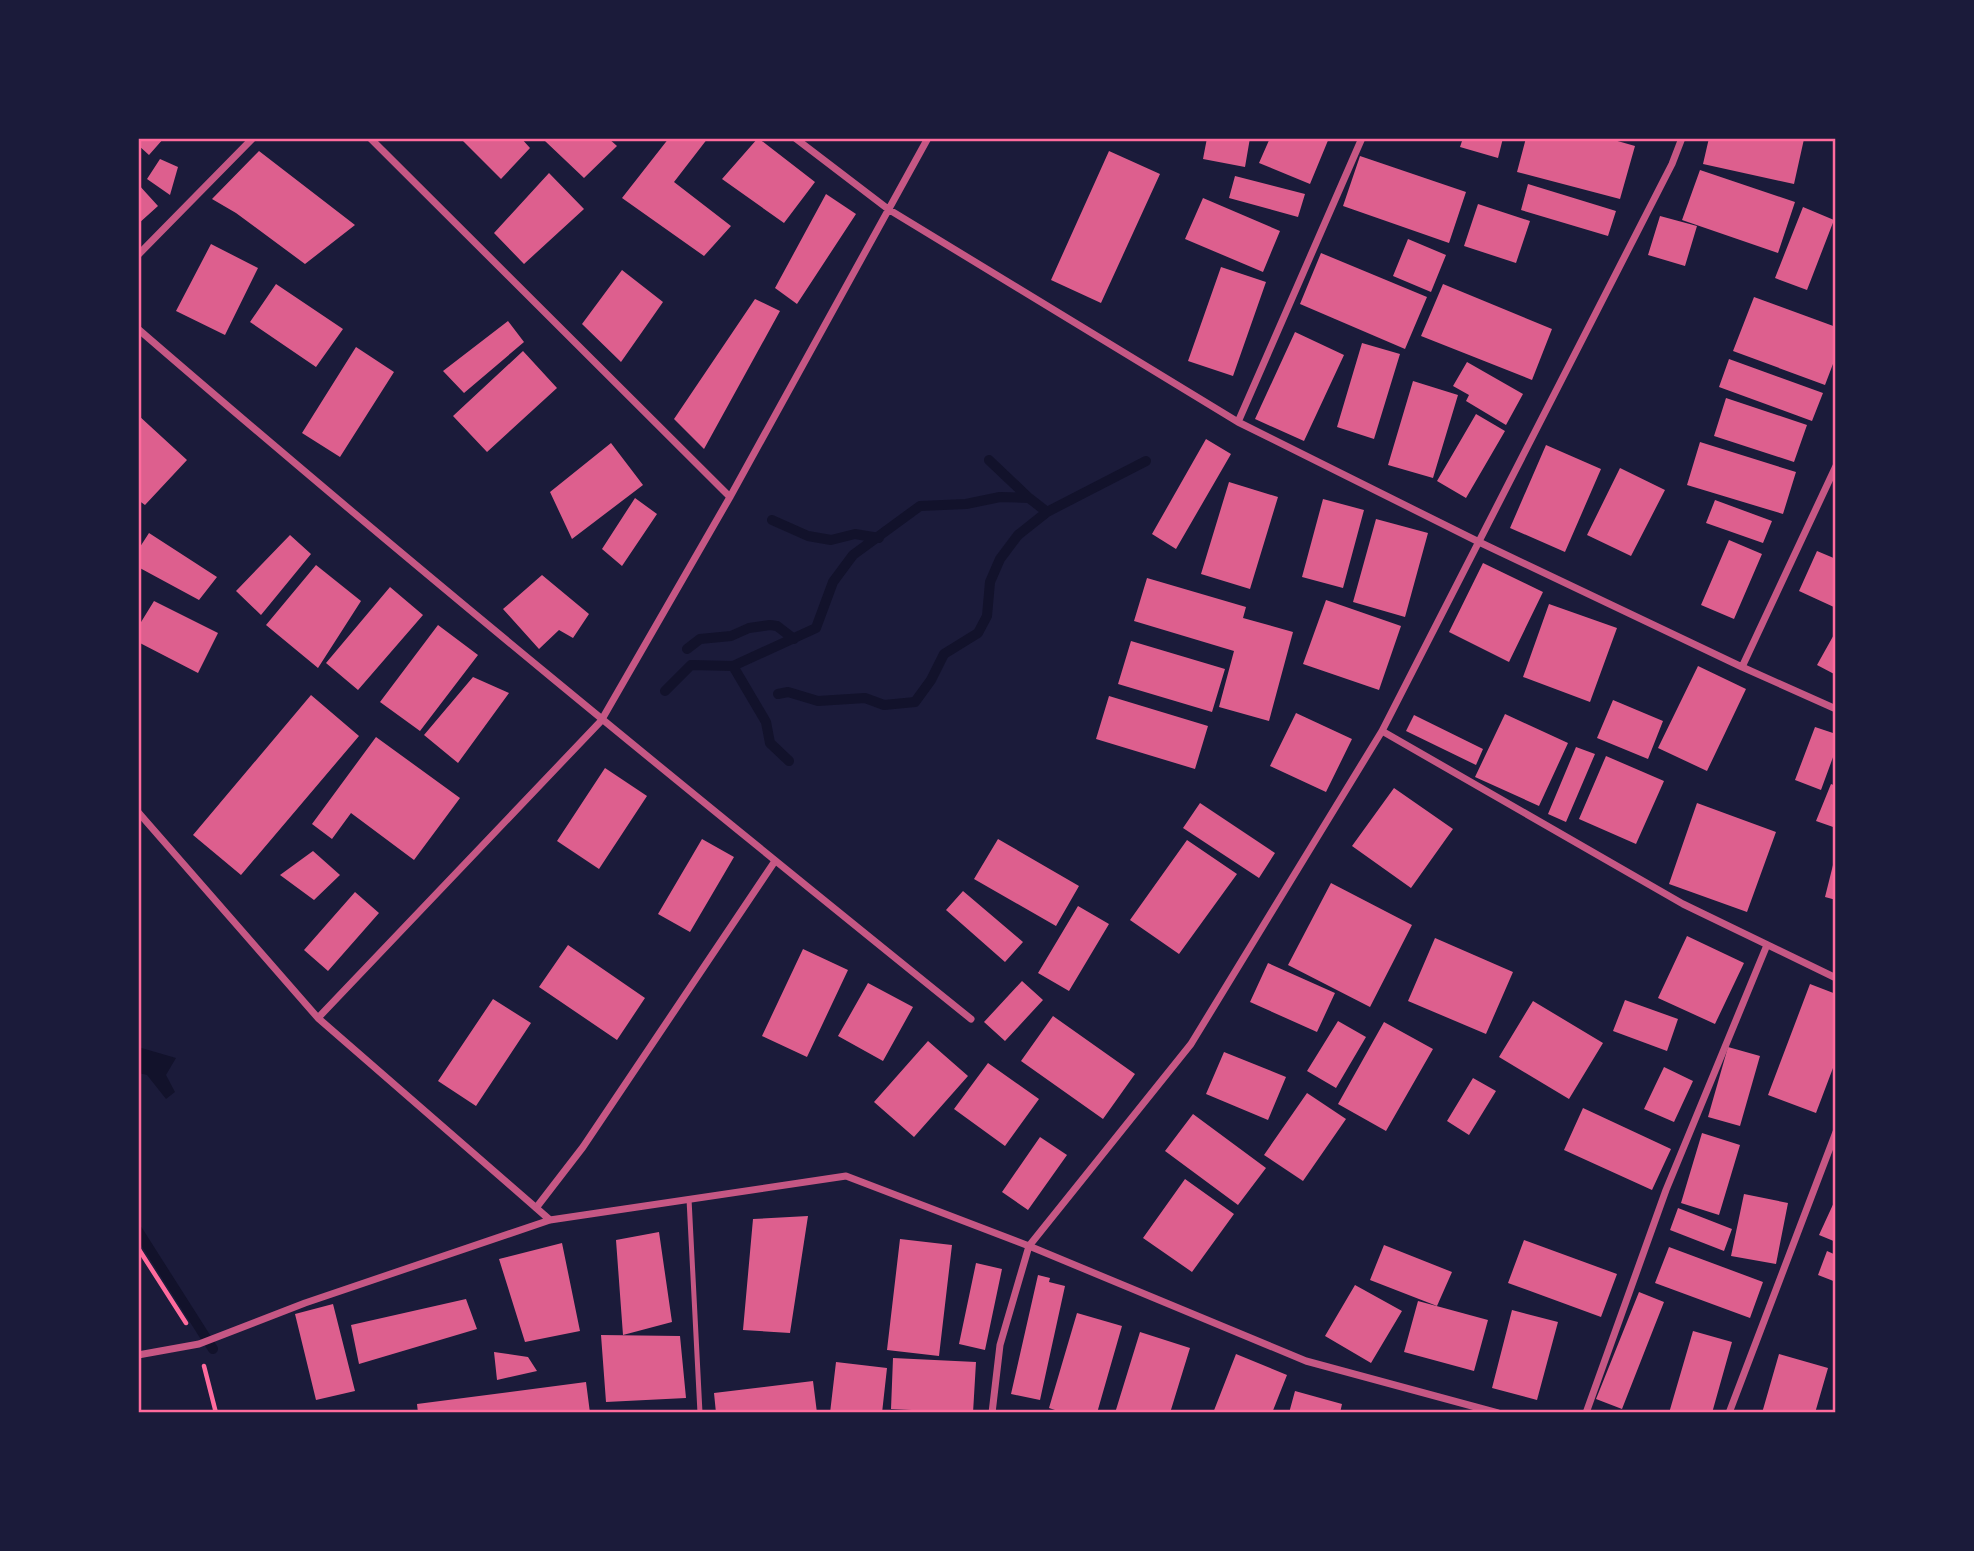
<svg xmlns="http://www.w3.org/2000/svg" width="1974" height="1551" font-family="'Source Sans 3',sans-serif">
<rect width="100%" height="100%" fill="#1b1b3a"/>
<path fill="#12122b" d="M138,1047L176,1058L166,1075L175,1092L166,1099L147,1075L138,1073Z"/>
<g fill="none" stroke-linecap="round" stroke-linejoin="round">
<path stroke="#12122b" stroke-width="10" d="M989,460L1029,498
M772,520L808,536L831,540L855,534L879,538
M687,649L700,639L731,636L749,628L770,625L777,626L794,639
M733,666L766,722L770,743L789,761
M665,691L691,665L733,666L816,628L833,582L853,555L920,506L966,504L1000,497L1029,498L1047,512L1146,461
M778,694L788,692L818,701L865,698L884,705L915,702L931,680L944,654L978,633L987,616L990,582L1000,559L1018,535L1047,512
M138,1231L213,1349"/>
</g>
<path fill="#dd5f8e" d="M138,138H164L149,155L138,145Z
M460,138H521L530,148L501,179Z
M548,138H608L617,146L584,178L545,141Z
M669,138H708L674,182L731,226L704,256L622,198Z
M758,138L815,182L784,223L722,179Z
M1207,138H1250L1245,167L1203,159Z
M1270,138H1329L1310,184L1259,163Z
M1463,138H1503L1498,158L1460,147Z
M1526,138H1607L1635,146L1620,199L1517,172Z
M1709,138L1804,139L1794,184L1703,164Z
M259,151L355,225L305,264L236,213L212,199Z
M1109,151L1160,174L1101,303L1051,280Z
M1360,156L1466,192L1449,243L1343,206Z
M160,159L178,167L170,195L147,179Z
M1700,170L1795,202L1778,253L1682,220Z
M549,173L584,209L524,264L494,233Z
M1235,176L1305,194L1298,217L1229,198Z
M138,184L158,206L138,224Z
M1528,184L1616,211L1608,236L1521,210Z
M826,194L856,214L797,304L775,288Z
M1203,198L1280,231L1263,272L1185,239Z
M1478,204L1530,221L1516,263L1464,246Z
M1803,207L1834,220L1807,290L1775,278Z
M1660,216L1697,226L1685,266L1648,255Z
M1408,239L1446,255L1431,292L1393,276Z
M211,244L258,268L225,335L176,311Z
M1321,253L1427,297L1405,349L1300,304Z
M1221,267L1266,282L1233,376L1188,361Z
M622,270L663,302L621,362L582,324Z
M276,284L343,329L316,367L250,322Z
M1443,284L1552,329L1532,380L1421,336Z
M1754,297L1836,327V356L1825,385L1733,351Z
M755,299L780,311L704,449L674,419Z
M508,321L524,342L464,393L443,371Z
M1295,332L1344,355L1304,441L1255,419Z
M1362,343L1400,354L1374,439L1337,427Z
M356,347L394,372L340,457L302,433Z
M523,351L557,388L487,452L453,416Z
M1729,359L1823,393L1812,421L1719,387Z
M1467,362L1523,394L1506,425L1466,401L1469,395L1453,386Z
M1413,381L1458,395L1433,478L1388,465Z
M1726,398L1807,425L1794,462L1714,436Z
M1476,414L1505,431L1466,498L1437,481Z
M138,415L187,460L145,505L138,500Z
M1206,439L1231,454L1176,549L1152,534Z
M1700,442L1796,472L1783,514L1687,485Z
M611,443L643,485L572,539L550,492Z
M1546,445L1601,469L1565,552L1510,528Z
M1620,468L1665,490L1631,556L1587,535Z
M1229,482L1278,497L1250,589L1201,574Z
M635,498L657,514L622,566L602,549Z
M1323,499L1364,510L1343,588L1302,577Z
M1715,500L1772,521L1763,543L1706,523Z
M1376,519L1428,533L1405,617L1353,602Z
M149,533L217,577L199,600L138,567V550Z
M290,535L311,554L261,615L236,591Z
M1729,540L1762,554L1734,619L1701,605Z
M1817,551L1836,559V608L1799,591Z
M1483,563L1543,592L1509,662L1449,632Z
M316,565L361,601L318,668L266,625Z
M542,575L589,614L573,638L559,630L539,649L503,609Z
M1147,578L1246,607L1243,618L1293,632L1269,721L1219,707L1234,651L1134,621Z
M390,587L423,615L358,690L326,663Z
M1326,600L1401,626L1379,690L1303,664Z
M154,601L218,633L198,673L138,642V627Z
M1549,604L1617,628L1590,702L1523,677Z
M438,625L478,655L420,731L380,702Z
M1836,631V675L1817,665Z
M1131,641L1225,669L1212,712L1118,684Z
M1698,666L1746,689L1707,771L1658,748Z
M473,677L509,693L458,763L424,735Z
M311,695L359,736L241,875L193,835Z
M1109,696L1208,726L1195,769L1096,739Z
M1613,700L1663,721L1648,759L1597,738Z
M1296,713L1352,739L1326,792L1270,766Z
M1505,714L1568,743L1539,806L1475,777Z
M1414,715L1483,749L1476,765L1406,731Z
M1815,727L1836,734V749L1821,790L1795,780Z
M376,737L460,798L414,860L351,813L332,839L312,824Z
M1576,747L1595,754L1566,822L1548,814Z
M1606,756L1664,781L1636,844L1579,819Z
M605,768L647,796L599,869L557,841Z
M1831,784L1836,786V828L1816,821Z
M1394,788L1453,829L1411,888L1352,846Z
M1200,803L1275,853L1259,878L1183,828Z
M1697,803L1776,832L1747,912L1669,884Z
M702,839L734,857L690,932L658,914Z
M998,839L1079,886L1056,926L974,879Z
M1187,840L1237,874L1179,954L1130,920Z
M313,851L340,875L314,900L280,875Z
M1833,865H1836V900L1825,897Z
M1331,883L1412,925L1370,1007L1288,965Z
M963,891L1023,942L1005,962L946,910Z
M355,892L379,913L328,971L304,950Z
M1078,906L1109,924L1069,991L1038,973Z
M1687,936L1744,963L1715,1024L1658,998Z
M1435,938L1513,972L1486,1034L1408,1001Z
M568,945L645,998L617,1040L539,987Z
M803,949L848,970L807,1057L762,1036Z
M1268,963L1335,993L1317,1032L1250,1002Z
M1022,981L1043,1000L1005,1041L984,1022Z
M868,983L913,1007L883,1061L838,1036Z
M1810,984L1836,994V1060L1816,1113L1768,1095Z
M493,999L531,1023L476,1106L438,1081Z
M1625,1000L1678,1019L1667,1051L1613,1031Z
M1533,1001L1603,1043L1569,1099L1499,1057Z
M1053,1016L1135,1074L1103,1119L1021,1061Z
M1338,1021L1366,1037L1336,1088L1307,1071Z
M1384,1022L1433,1049L1386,1131L1338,1104Z
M928,1041L968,1076L914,1137L874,1102Z
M1728,1047L1760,1056L1740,1126L1708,1117Z
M1224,1052L1286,1077L1268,1120L1206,1094Z
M988,1063L1039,1099L1005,1146L954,1109Z
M1664,1067L1693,1081L1674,1122L1644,1109Z
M1473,1078L1496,1091L1469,1135L1447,1121Z
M1307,1093L1346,1119L1303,1181L1264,1155Z
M1583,1108L1671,1149L1652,1190L1564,1150Z
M1193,1114L1266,1168L1238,1205L1165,1151Z
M1702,1133L1740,1145L1719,1215L1681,1203Z
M1040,1137L1067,1155L1028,1210L1002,1192Z
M1185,1179L1234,1214L1192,1272L1143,1238Z
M1744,1194L1788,1203L1776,1264L1731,1256Z
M1836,1198V1242L1819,1235Z
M1678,1208L1732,1229L1724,1251L1670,1230Z
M808,1216L790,1333L743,1330L753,1219Z
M659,1232L672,1322L623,1335L616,1240Z
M900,1239L952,1245L939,1356L887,1350Z
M1524,1240L1617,1274L1601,1317L1508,1283Z
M562,1243L580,1331L525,1342L499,1259Z
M1384,1245L1452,1272L1437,1306L1370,1280Z
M1669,1247L1763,1282L1750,1318L1655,1283Z
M1827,1251L1836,1255V1282L1818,1275Z
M976,1263L1002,1269L985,1350L959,1344Z
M1038,1275L1050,1278L1049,1282L1065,1286L1040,1400L1011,1394Z
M1355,1285L1402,1311L1371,1363L1325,1336Z
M1639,1292L1664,1302L1622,1409L1596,1399Z
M466,1299L477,1329L359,1364L351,1325Z
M1418,1301L1488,1320L1474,1371L1404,1352Z
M333,1304L355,1391L316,1400L295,1314Z
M1512,1310L1558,1322L1537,1400L1492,1388Z
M1077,1313L1122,1326L1097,1413H1064L1049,1408Z
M1693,1331L1732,1342L1712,1413H1669Z
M1140,1332L1190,1348L1170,1413H1115Z
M601,1335L680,1336L686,1398L606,1402Z
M494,1352L528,1357L537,1371L497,1380Z
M1236,1354L1287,1375L1272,1413H1213Z
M1779,1354L1828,1368L1815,1413H1762Z
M893,1358L976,1362L973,1413L891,1409Z
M836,1362L887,1368L882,1413H830Z
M813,1381L817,1413H716L714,1393Z
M586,1382L590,1413H418L417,1404Z
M1295,1391L1342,1404L1340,1413H1289Z"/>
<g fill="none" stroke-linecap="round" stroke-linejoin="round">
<path stroke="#ff6b9d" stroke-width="4.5" d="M138,1248L186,1323
M204,1366L216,1413"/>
<path stroke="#c65784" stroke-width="5" d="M689,1199L700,1413"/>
<path stroke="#c65784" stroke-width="7" d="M370,138L730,497
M795,138L888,209L1238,422L1479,542L1742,667L1836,709
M138,255L253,138
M138,329C411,565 691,793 971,1019
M1238,422L1362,138
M1742,667L1836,466
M1382,731L1683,904L1836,978
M138,812L318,1018L550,1220
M318,1018L601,721L730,497L928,138
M536,1208L583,1147L775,861
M138,1355L199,1344L305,1303L550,1220L846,1176L1029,1246L1306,1361L1498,1413
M992,1413L1000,1345L1029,1246L1191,1044L1382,731L1672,164L1682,138
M1586,1413L1666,1190L1767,945
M1729,1413L1836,1132"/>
</g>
<rect width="1974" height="1551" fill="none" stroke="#1b1b3a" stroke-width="280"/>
<rect x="140" y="140" width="1694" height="1271" fill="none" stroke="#ff6b9d" stroke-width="2.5"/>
</svg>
